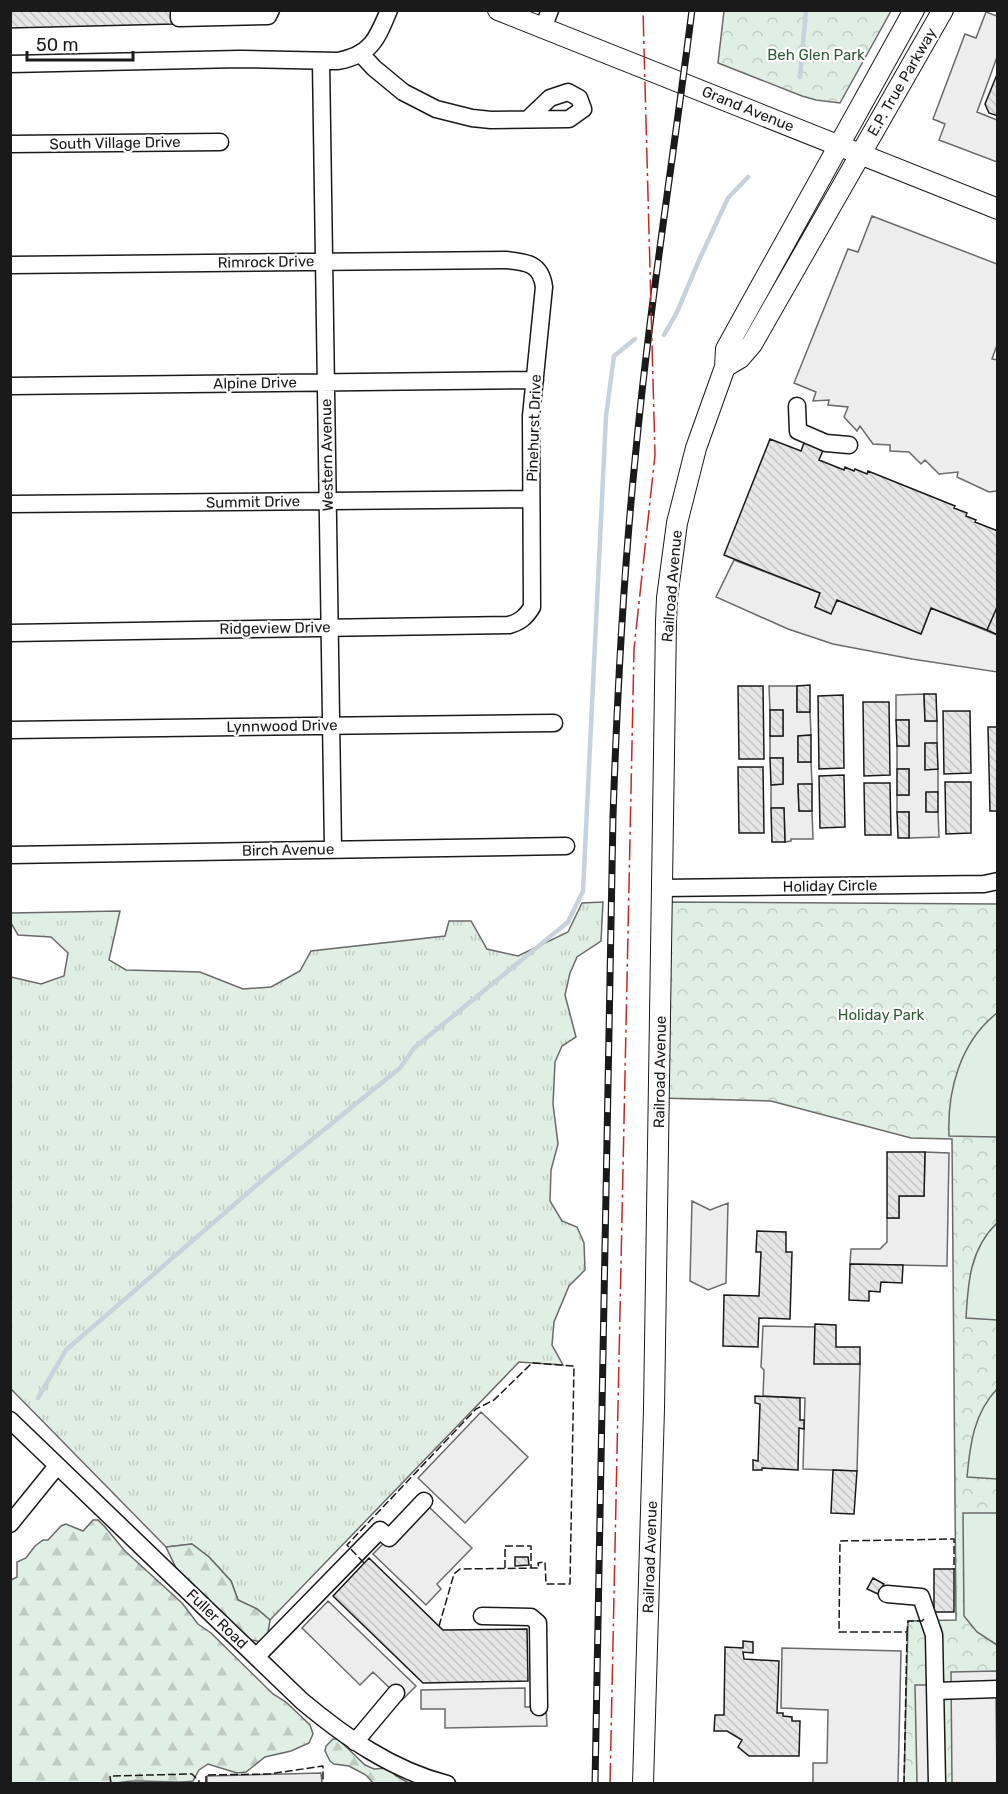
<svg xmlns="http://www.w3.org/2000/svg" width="1008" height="1794" font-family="Rubik,sans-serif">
<defs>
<pattern id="grass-tufts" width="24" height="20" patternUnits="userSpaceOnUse" patternTransform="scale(1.5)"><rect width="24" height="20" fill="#e0efe3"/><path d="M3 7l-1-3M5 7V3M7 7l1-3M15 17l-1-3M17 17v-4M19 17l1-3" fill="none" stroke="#c0ccc2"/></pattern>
<pattern id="forest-firs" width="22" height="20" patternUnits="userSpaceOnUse" patternTransform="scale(1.5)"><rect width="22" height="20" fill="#e0efe3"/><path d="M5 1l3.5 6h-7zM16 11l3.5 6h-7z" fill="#c0ccc2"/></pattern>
<pattern id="park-crowns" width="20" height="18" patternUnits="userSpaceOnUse" patternTransform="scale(1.5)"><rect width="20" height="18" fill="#e0efe3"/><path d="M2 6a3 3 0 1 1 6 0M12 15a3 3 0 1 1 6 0" fill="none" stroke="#c0ccc2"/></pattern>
<pattern id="building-back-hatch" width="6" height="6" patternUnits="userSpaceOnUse" patternTransform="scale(1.5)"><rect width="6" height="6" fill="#e6e6e6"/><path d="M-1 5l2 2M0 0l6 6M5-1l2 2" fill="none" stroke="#c5c5c5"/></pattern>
</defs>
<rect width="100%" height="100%" fill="#fff"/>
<path fill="url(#grass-tufts)" stroke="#6a6a6a" stroke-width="1.5" d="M603,902L601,941L577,957L570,973L565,995L576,1037L562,1046L555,1062L553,1104L558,1144L551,1170L550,1201L562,1221L577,1227L584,1243L585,1270L569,1286L554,1322L552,1345L563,1365L519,1362L270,1620L257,1609L238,1600L231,1581L209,1557L192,1544L166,1547L11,1389V977L41,984L64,976L68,953L51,937L18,935L11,923V913L120,911L109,960L126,970L200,972L243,989L271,987L300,971L311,951L445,936L449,921H471L487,949L518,956L568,932L582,903Z"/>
<path fill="url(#forest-firs)" stroke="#6a6a6a" stroke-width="1.5" d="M93,1520H98L105,1527L125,1551L182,1603L198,1624L211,1633L273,1694L286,1702L310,1725L313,1734L309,1743L291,1751L265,1757L246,1772L237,1773L208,1764L199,1770L193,1781C167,1785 139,1777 113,1784L11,1783V1580L17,1577V1562L26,1558L35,1546L43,1540H48L61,1526L66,1524L83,1531Z
M192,1544L209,1557L231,1581L238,1600L257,1609L270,1620L268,1633L261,1642L246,1639L178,1572L166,1547Z
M333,1739H338L365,1765L374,1769L389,1768L396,1776L409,1783H373L366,1775L349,1766L334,1764L330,1761L325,1751L326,1746Z"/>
<path fill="url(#park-crowns)" stroke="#6a6a6a" stroke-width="1.5" d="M724,11V10L891,11L840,103L816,100L802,96L718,63Z
M662,902L997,904V1783H904L908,1621L956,1620L952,1139L911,1138L771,1101L659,1098Z"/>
<path fill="#e0efe3" stroke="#6a6a6a" stroke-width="1.5" d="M997,1013V1137L949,1136C947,1091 960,1042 997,1013Z
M997,1223V1320L966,1318C968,1282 970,1249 997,1223Z
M997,1389V1479L967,1477C970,1444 974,1413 997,1389Z
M963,1513H997V1645L977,1632L964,1616Z"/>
<path fill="#ededed" stroke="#6a6a6a" stroke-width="1.5" d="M986,12L997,16V57L977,112L997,120V162L939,140L945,124L933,119L965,34L976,38Z
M872,216L997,264V345L992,359L998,360L997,491L989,492L957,477L958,472L939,474L925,460L921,464L909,452L890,451V445L873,444L860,426L857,431L844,417L848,407L828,405L829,400L813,401L816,392L794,383L848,249L858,252Z
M734,560L820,593L815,607L831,613L837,600L921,634L931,608L997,635V672L912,659L833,644L788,629L716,597Z
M769,686H797V712H810L811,735L798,736V762H811L812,784L798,785L799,811H812L813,839H791V841L785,842L784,808H771V785L783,784V758H770V736H783V710H770Z
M924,694L925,721H937V743L925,744V769H938V792L926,793V811L938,812L939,837L909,838V812H897V795H909V769H897V746H909V720H896V695Z
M925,1152L949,1153L947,1266L850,1264L851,1249H880L887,1242V1218H899V1196H924Z
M692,1201L710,1210L728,1203L726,1283L708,1290L690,1281Z
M763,1326L815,1327V1363L860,1364L857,1471L803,1469L805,1398L763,1396L764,1370L761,1367Z
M481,1412L528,1457L465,1523L418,1478Z
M429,1507L472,1548L437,1584L441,1589L426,1605L373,1554L389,1538Z
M328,1601L416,1686L402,1700L373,1672L360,1685L302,1628Z
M782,1648L901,1651L898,1783H813V1763H827L828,1710L781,1708Z
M997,1671V1689L996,1690L997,1783H952L951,1672Z
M915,1685H935L937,1783H917Z
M525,1688V1707H546L547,1726L445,1728V1709H421V1690Z
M321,1773L322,1783H207V1776Z"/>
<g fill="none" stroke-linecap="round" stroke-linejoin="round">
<path stroke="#c6d2dc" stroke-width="4.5" d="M800,77L806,10
M664,335L677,312L700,258L728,198L748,177
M38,1398C47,1382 57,1366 66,1350L272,1172L400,1068L414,1048L568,922L583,891L606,416L614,356L635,339"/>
</g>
<path fill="url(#building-back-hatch)" stroke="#1a1a1a" stroke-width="1.5" d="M10,10H173L174,24L10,28Z
M998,72V116L989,113L985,104Z
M807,435L826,443L819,460L844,470L845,467L854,471L855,469L867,474L868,471L955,506L954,508L967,513L966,516L976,520L975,522L998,531V605L987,630L931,608L921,634L837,600L831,614L815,607L820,593L724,555L770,439L801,451Z
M998,605V635L987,630Z
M810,685V712H797V686Z
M738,686H763L764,759H739Z
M924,694H936L937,721H925Z
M843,695L844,768L819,769L818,696Z
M863,702H889L890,775L864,776Z
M770,710H783V736H770Z
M943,711H970L971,773L944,774Z
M896,720H909V746H897Z
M988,727H998V811H990Z
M811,735V762H798V736Z
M925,743H937L938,769L925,770Z
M770,758H783V784L771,785Z
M738,767H763L764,833H739Z
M897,769H909V795H897Z
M844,775L845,827L820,828L819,776Z
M945,782H971V833L946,834Z
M864,783H890L891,835H865Z
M798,784H812V811H799Z
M926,792H938V812H926Z
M771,808H784L785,842H772Z
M897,812H909V838H898Z
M887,1152H925L924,1196H899V1218H887Z
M757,1231L786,1232V1252H792L790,1319L759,1318L758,1347L723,1346L724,1295L759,1296L761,1252H756Z
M850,1264L903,1265L902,1283L881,1282L880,1292L869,1291V1301L849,1300Z
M815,1324L836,1325V1347H860V1364H814Z
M755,1396L800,1398V1420H804V1429L799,1428L798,1470L762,1468V1470H753V1460L758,1461L760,1404L755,1403Z
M833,1470L857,1471L854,1514L831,1513Z
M515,1557H528L529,1565L515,1566Z
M369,1558L443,1630L527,1629L528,1681L423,1683L333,1596Z
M934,1569H954V1612H934Z
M873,1578L884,1584L878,1594L867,1589Z
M743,1641L753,1642V1653L743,1652L744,1659L779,1661L777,1713H783V1716L792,1717V1721H800L799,1756H749L738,1747L742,1740L727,1731H714L715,1715H724L725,1647L743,1648Z"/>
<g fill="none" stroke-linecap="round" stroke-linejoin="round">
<defs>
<path id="minor" d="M179,10V18L268,16L271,10
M543,28L550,10
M361,54L374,68L403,92L436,109L472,118L491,120L569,119L583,109L579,98L568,92L550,98L528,119
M321,61L333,849
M10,64L240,59L338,61C371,55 377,39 389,10
M10,144L220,142
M10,265L506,260C526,262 541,263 544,287L531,416L532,607C526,617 520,622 509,625L10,633
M10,386L535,380
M797,406L798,431L826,443L849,445
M10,504L531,499
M10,730L554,723
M10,855L566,846
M662,888L984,884L998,881
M10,1420L302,1701C345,1737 392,1770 447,1784
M10,1524L57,1466
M887,1594L921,1597L934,1635L937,1784
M482,1616L531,1617L538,1623L539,1707
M256,1657L380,1530L389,1538L424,1501
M935,1691L998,1689
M355,1742L396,1693"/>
<path id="major" d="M498,10L998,209
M725,367L740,358L752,344L943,10
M643,1784L654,1409L666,622L667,598L677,523L696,448L725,367L726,349L914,10"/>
</defs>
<use href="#minor" stroke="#1a1a1a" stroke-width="19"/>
<use href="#major" stroke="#1a1a1a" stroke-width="22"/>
<use href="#minor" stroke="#fff" stroke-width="16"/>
<use href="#major" stroke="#fff" stroke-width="20"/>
<defs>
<path id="rail" d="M595,1784L613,817C617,697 623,579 635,460C649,310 673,160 692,10"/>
</defs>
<use href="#rail" stroke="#1a1a1a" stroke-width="7"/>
<use href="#rail" stroke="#fff" stroke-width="4.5" stroke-dasharray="14" stroke-linecap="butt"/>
<path stroke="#1a1a1a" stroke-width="1.5" stroke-dasharray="8 3" stroke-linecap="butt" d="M364,1563L347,1545L476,1409L494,1400L532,1363L574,1366L570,1584H546L545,1562L538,1563L539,1568L460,1569L454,1574L439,1626
M505,1568V1546H531V1568
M924,1619L922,1621H908L907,1632H839L840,1541L954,1539V1569
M111,1784L110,1776L192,1774L199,1781V1784
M206,1784V1775L269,1774L323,1766V1784
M904,1784L907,1632"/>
<path stroke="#c62828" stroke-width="1.5" stroke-dasharray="21 4.5 3 4.5" stroke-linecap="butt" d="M610,1784L634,649L655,455L643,10"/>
</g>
<g text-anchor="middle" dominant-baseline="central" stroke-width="4.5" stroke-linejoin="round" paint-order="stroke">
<g font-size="15" fill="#2b5a34" stroke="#fff">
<text x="816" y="55">Beh Glen Park</text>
<text x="881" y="1015">Holiday Park</text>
</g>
<g font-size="15" fill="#1a1a1a" stroke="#fff">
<text transform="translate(902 82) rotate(-60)">E.P. True Parkway</text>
<text transform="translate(748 109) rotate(22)">Grand Avenue</text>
<text transform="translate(115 143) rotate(-1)">South Village Drive</text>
<text transform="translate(266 262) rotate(-1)">Rimrock Drive</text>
<text transform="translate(255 383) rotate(-1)">Alpine Drive</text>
<text transform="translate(534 428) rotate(-88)">Pinehurst Drive</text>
<text transform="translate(327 455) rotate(-91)">Western Avenue</text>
<text transform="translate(253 502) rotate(-1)">Summit Drive</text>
<text transform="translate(672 586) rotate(-85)">Railroad Avenue</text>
<text transform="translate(275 628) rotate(-1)">Ridgeview Drive</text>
<text transform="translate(282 726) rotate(-1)">Lynnwood Drive</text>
<text transform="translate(288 850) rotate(-1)">Birch Avenue</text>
<text transform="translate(830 886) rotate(-1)">Holiday Circle</text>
<text transform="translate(660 1072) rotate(-89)">Railroad Avenue</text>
<text transform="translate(650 1557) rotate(-88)">Railroad Avenue</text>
<text transform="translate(217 1619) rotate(44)">Fuller Road</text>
</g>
</g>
<rect width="1008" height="1794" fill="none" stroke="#1a1a1a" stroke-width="24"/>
<path d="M27 51v9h106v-9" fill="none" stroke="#1a1a1a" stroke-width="3"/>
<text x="36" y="51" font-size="18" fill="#1a1a1a" stroke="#ffffff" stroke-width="4.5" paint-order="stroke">50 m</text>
</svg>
